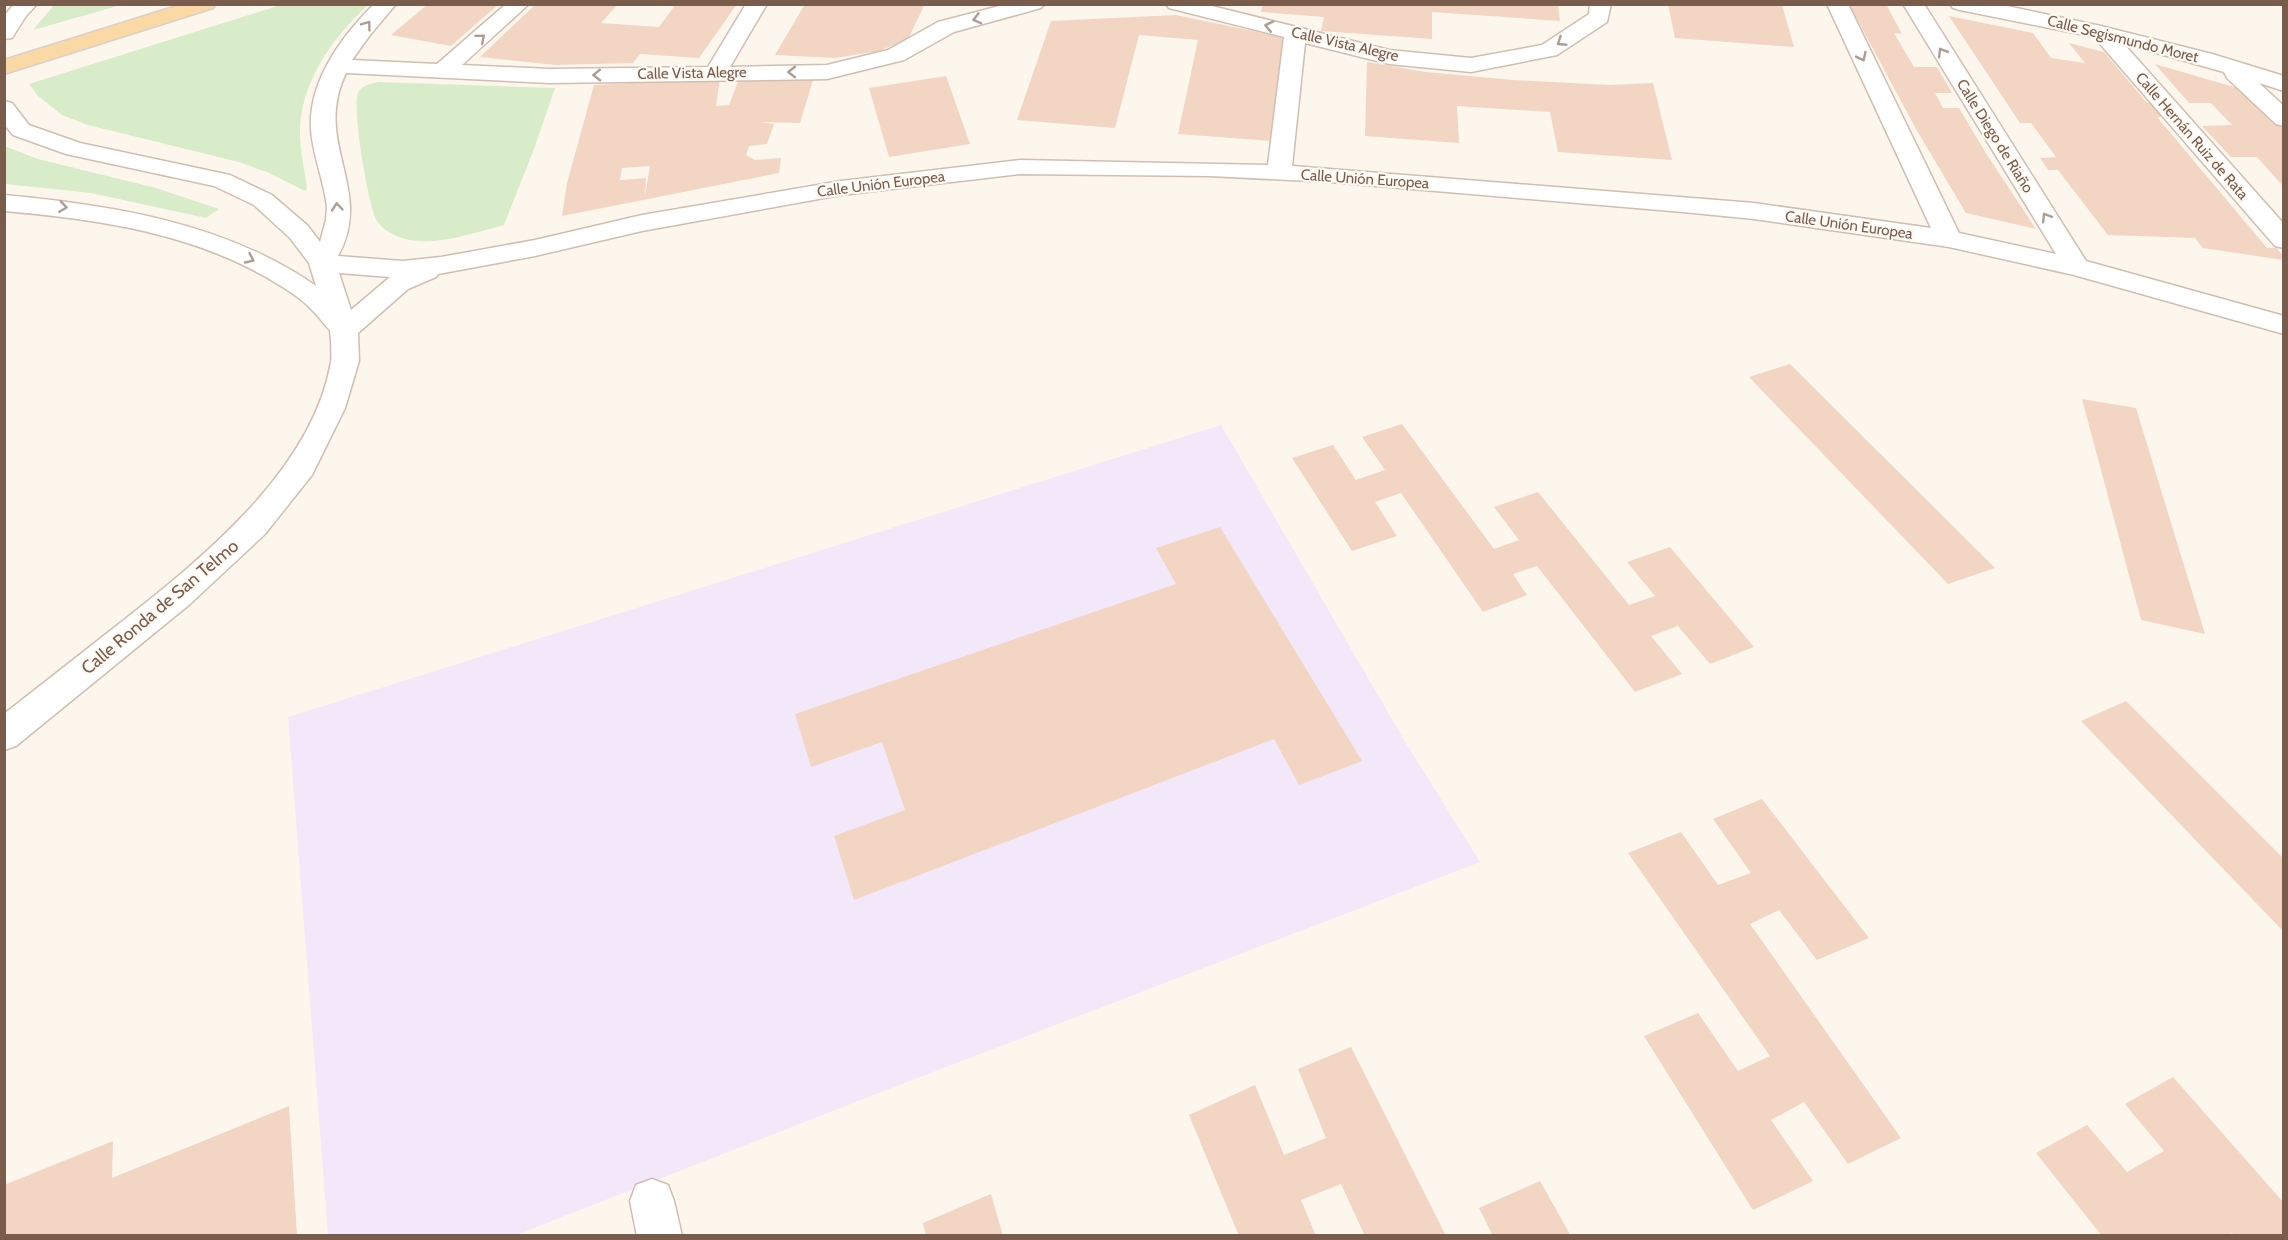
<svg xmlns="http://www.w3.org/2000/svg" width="2288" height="1240" font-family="Cabin,sans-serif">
<rect width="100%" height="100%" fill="#fdf6ec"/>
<path fill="#f3e8fa" d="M1221,425L1404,740L1480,862L894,1087L516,1235H328L288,717Z"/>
<path fill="#d8ecc9" d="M54,5V4L121,5L33,30Z
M281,5H368C332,38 300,83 300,133C300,152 305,171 307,189L305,191L269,173L239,162L88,125L62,115L37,95L29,84Z
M379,82L555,88L534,149L504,225C469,234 420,253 387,231C384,229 379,224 377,221C369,209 350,102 359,91C363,85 373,83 379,82Z
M4,146L38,159L156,188L219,209L206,218L91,193L5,184Z"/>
<path fill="#f3d5c3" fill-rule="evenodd" d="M428,4H499L451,46L391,35Z
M536,4H618L601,23L659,27L676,4H737L699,58L640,54L633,63L556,65L480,57Z
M805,4H925L908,39L879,51L835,58L775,55Z
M1263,4H1558L1560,21L1432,12V39L1321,31L1324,17L1261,12Z
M1668,4L1782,5L1794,47L1675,38Z
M1849,4H1886L1902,34L1894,33L1914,67H1937L1952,93H1935L1943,108H1959L1987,155L2036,229L1966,213L1916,129Z
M1176,15L1286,38L1272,141L1178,134L1198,40L1139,35L1115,128L1017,120L1051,21Z
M1949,16L2033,33L2051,58L2085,63L2069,43L2104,52L2147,103H2159L2171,117H2157L2267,248H2277L2283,256V260L2203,248L2195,238L2108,235L2058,170H2048L2040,158L2056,157L2031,123H2020Z
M1367,62L1426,72L1513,80L1609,85L1653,83L1672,160L1558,152L1550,112L1457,106L1459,143L1365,136Z
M2155,64L2251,92L2283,126V186L2257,157H2231L2202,126L2232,125L2211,103H2189Z
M946,76L970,144L889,157L869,88Z
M720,78L716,106L729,105L739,79L813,80L800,123L760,122L774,124L767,144L749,146L746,155L755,160L781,158L779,173L562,216L567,183L594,85ZM650,166L645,196L646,178L620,180L622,168Z
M1790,364L1995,568L1948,584L1749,377Z
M2082,399L2136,408L2205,634L2141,620Z
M1402,424L1494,549L1519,540L1494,507L1538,492L1629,605L1655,596L1627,562L1670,547L1754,647L1710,664L1678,626L1651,636L1682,674L1635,692L1537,566L1513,574L1527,595L1483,612L1401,493L1375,502L1397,536L1352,551L1292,458L1333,445L1356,480L1385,470L1362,437Z
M1220,527L1362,761L1299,785L1274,739L854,900L834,836L905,810L882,742L811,767L795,714L1176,584L1156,548Z
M2126,701L2283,858V931L2081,721Z
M1762,799L1869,938L1817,960L1779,910L1750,924L1901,1138L1848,1164L1804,1102L1771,1120L1813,1181L1753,1210L1644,1036L1698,1013L1738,1071L1770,1056L1628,853L1681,832L1718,885L1751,873L1713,819Z
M1351,1047L1446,1236H1365L1341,1184L1301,1200L1316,1236H1239L1189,1115L1255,1085L1284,1155L1326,1138L1298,1069Z
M2173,1077L2283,1202V1236H2234L2232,1233L2226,1236H2102L2036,1153L2087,1125L2127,1172L2164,1151L2125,1104Z
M289,1106L297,1236H4V1185L113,1141L112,1178Z
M1540,1181L1571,1236H1493L1479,1208Z
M991,1194L1003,1236H926L923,1223Z"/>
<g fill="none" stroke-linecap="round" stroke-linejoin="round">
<defs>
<path id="minor" d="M14,4H37L26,16L12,38L4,39V16Z
M374,4H396L370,35L352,60L437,64L506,4H529L462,65L550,69L708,67L746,4H767L730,67L827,65L888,50L938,22L1007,4H1044L1041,8L954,32L904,60L827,79L550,83L346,73C312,143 375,189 338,256L403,261L441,257L535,240L642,215L841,181L1020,160L1268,165L1284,37L1169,8L1166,4H1204L1389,50L1471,58L1542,45L1589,14L1590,4H1611L1607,22L1557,55L1471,72L1389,64L1305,43L1292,166L1754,203L1931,228L1827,4H1848L1959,233L2056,254L1903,4H1924L2086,261L2284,316V334L2074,275L1949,247L1754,219L1683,212L1330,182L1209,176L1020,174L841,195L642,231L535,256L438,274L436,277L408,289L358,333L359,361L345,408L312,475L265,534L190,604L16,746L4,750V714C41,685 78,656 115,627C198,562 312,472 331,362C332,352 331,340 330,330C324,325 319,316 312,310C302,299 288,290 276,283C195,233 97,219 4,211V195C112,205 226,223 316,286L309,263L290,238L254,205L214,186L66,154L13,135L4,124V101L12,103L29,125L80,143L230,175L272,195L308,226L320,242L326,220L327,207C324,181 313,156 311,130C308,82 341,37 374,4ZM339,273L390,277L351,310Z
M1950,4H1998L2101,26L2212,54L2284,76V91L2259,83L2284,106V126L2276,124L2227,78L2224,72L2124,44L2284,224V248L2275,246L2094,37L1960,10L1953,8Z
M652,1179L668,1185L674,1201L682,1236H637L630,1201L636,1185Z"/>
<path id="major" d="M183,4H216L213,8L4,74V60Z"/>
</defs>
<use href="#minor" stroke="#d1beb0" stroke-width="3"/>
<use href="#major" stroke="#dad1cd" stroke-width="3"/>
<use href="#minor" fill="#fff" fill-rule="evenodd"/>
<use href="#major" fill="#fbd9a5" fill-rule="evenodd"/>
</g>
<defs><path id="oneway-chevron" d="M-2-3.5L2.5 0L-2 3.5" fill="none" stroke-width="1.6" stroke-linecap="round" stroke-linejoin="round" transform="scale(1.5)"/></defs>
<g stroke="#af9d94">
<use href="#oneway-chevron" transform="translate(977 19) rotate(165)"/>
<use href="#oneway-chevron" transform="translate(367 25) rotate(-54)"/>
<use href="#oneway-chevron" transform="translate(1269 26) rotate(-167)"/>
<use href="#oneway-chevron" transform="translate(481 38) rotate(-40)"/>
<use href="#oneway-chevron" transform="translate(1561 42) rotate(147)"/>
<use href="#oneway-chevron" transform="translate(1942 52) rotate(-122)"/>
<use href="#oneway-chevron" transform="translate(1862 57) rotate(64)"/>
<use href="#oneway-chevron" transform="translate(792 72) rotate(180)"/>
<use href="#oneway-chevron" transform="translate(597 75) rotate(179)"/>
<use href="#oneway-chevron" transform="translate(63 207) rotate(8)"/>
<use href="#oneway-chevron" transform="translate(337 207) rotate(-95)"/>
<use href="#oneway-chevron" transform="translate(2046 217) rotate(-122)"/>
<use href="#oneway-chevron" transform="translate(250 259) rotate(25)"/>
</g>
<g text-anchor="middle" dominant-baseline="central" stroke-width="4.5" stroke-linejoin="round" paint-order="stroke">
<g font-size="15" fill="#7a5c4d" stroke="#fffaf3">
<text transform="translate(2123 39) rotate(14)">Calle Segismundo Moret</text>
<text transform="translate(1345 44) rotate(13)">Calle Vista Alegre</text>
<text transform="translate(692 73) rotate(-1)">Calle Vista Alegre</text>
<text transform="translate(1995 136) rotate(58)">Calle Diego de Riaño</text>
<text transform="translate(2192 136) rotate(49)">Calle Hernán Ruiz de Rata</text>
<text transform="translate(1365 179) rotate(4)">Calle Unión Europea</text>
<text transform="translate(881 184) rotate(-7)">Calle Unión Europea</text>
<text transform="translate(1849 225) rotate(8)">Calle Unión Europea</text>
</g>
<g font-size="18" fill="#7a5c4d" stroke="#fffaf3">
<text transform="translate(160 607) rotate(-40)">Calle Ronda de San Telmo</text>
</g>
</g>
<rect width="2288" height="1240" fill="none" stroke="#7a5c4d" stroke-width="12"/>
</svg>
